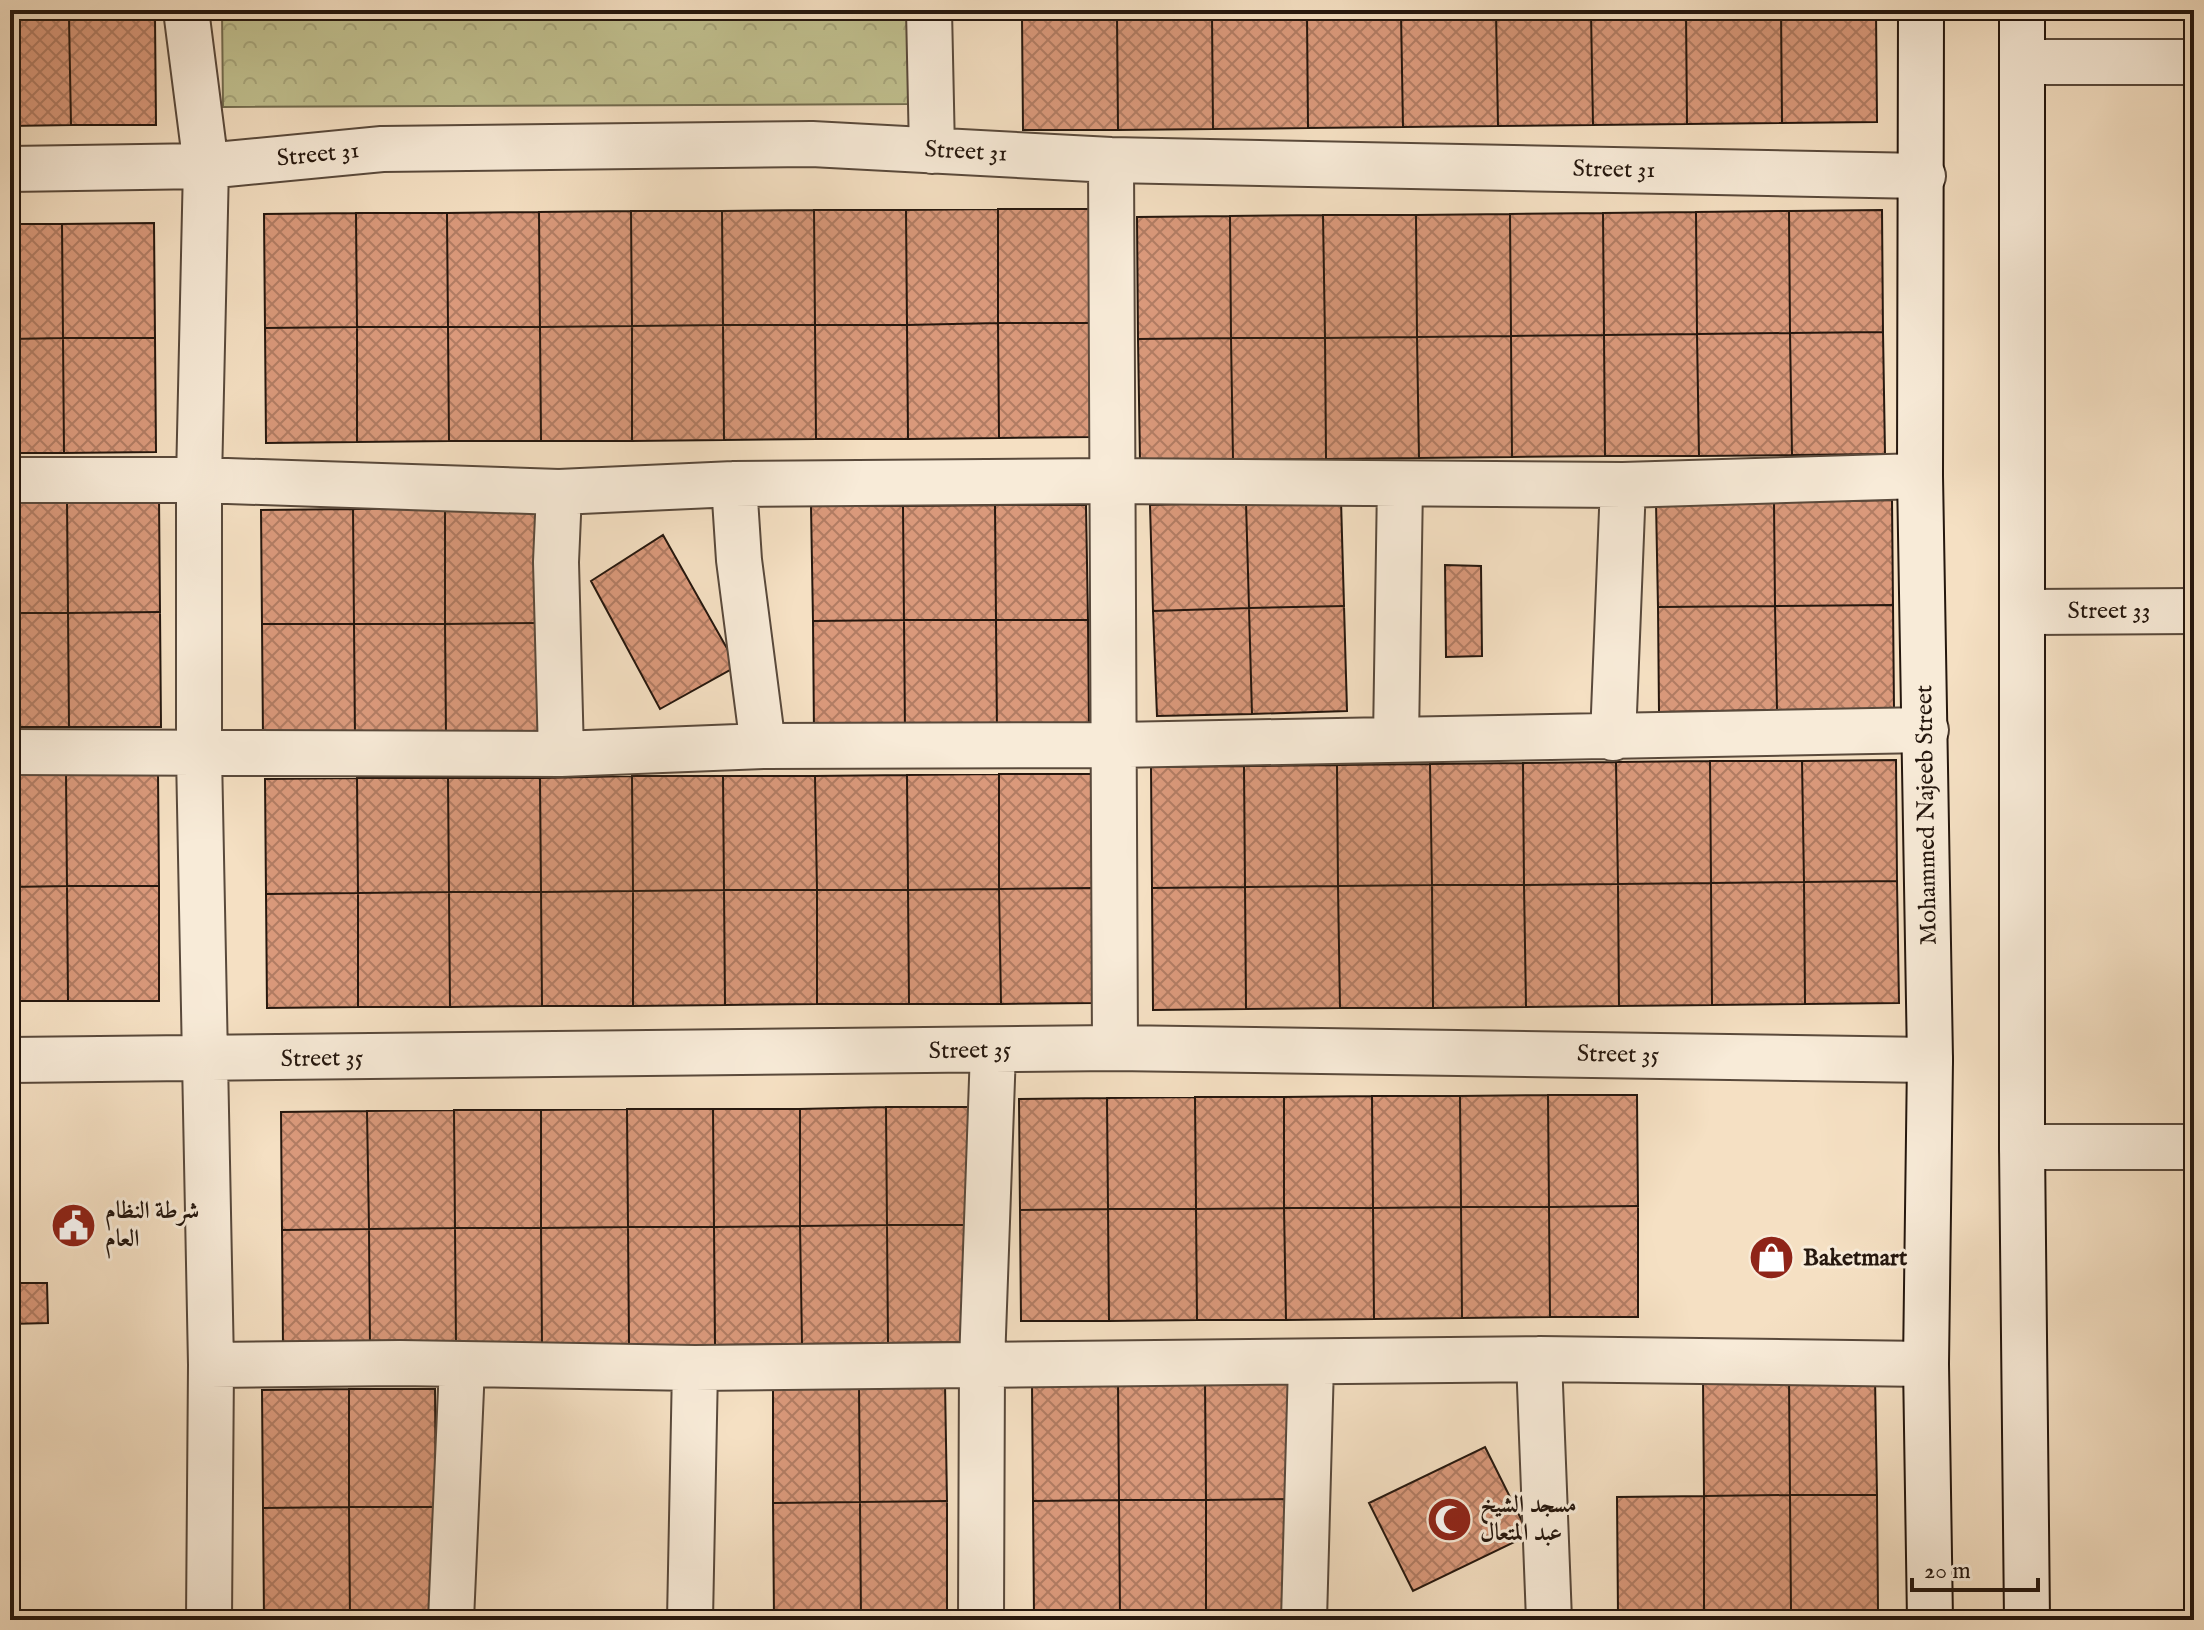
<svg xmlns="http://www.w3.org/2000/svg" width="2204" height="1630" font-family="'IM FELL English',Amiri,serif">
<defs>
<pattern id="forest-crowns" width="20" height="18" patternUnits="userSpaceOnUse" patternTransform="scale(2)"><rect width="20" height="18" fill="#c1c190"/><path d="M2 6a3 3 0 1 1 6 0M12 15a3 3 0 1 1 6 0" fill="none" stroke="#a6a57b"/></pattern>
<pattern id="building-cross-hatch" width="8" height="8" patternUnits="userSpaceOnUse" patternTransform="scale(2)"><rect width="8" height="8" fill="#da997b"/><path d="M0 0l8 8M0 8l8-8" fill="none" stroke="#b17c63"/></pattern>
</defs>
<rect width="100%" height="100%" fill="#f5e0c3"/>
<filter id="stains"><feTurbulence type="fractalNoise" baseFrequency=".0025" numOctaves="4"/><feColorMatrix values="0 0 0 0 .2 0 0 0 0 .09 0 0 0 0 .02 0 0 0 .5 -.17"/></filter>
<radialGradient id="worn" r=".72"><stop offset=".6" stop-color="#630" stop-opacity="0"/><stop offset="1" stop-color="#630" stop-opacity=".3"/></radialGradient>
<path fill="url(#forest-crowns)" stroke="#736c4f" stroke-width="2" d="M222,10H908V104L223,107Z"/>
<path fill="url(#building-cross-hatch)" stroke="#25170e" stroke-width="2" d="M10,10H69V18L10,19Z
M69,10H155V18H69Z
M1022,10H1117V16L1022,17Z
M1117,10H1212V16H1117Z
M1212,10H1307V14L1212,16Z
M1307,10H1401V14H1307Z
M1401,10H1496V12L1401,14Z
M1496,10H1591V12H1496Z
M1591,10H1686V11L1591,12Z
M1781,10H1876L1877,122L1782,123Z
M1781,10L1782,123L1687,124L1686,11Z
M1686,11L1687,124L1593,125L1591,12Z
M1496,12H1591L1593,125L1498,126Z
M1496,12L1498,126L1403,127L1401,14Z
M1307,14H1401L1403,127L1308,128Z
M1307,14L1308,128L1213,129L1212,16Z
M1117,16H1212L1213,129L1118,130Z
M1117,16L1118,130H1023L1022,17Z
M69,18H155L156,125H71Z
M69,18L71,125L10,126V19Z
M998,209V323L907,325L906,210Z
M998,209H1089L1091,323H998Z
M814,210L815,325H723L722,211Z
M814,210H906L907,325H815Z
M1882,210L1883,332L1790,333L1789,211Z
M631,211L632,326L540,327L539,212Z
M631,211H722L723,325L632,326Z
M1789,211L1790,333L1697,334L1696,212Z
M539,212L540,327H448L447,213Z
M1696,212L1697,334L1604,335L1603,213Z
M356,213L357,327L265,328L264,214Z
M356,213H447L448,327H357Z
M1603,213L1604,335L1511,336L1510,214Z
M1510,214L1511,336L1417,337L1416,215Z
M1323,215L1325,338H1231L1230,216Z
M1323,215H1416L1417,337L1325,338Z
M1230,216L1231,338L1138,339L1137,217Z
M154,223L155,338H63L62,224Z
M10,224H62L63,338L10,339Z
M998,323L999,438L908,439L907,325Z
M998,323H1091L1092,437L999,438Z
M723,325L724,440L632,441V326Z
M723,325H815L816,439L724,440Z
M815,325H907L908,439H816Z
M632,326V441H541L540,327Z
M357,327V442L266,443L265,328Z
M357,327H448L449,441L357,442Z
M448,327H540L541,441H449Z
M1883,332L1885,454L1792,455L1790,333Z
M1790,333L1792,455L1699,456L1697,334Z
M1697,334L1699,456H1605L1604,335Z
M1604,335L1605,456L1512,457L1511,336Z
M1511,336L1512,457L1419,458L1417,337Z
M1417,337L1419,458L1326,459L1325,338Z
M63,338H155L156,452L64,453Z
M63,338L64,453H10V339Z
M1231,338L1233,460L1140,461L1138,339Z
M1231,338H1325L1326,459L1233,460Z
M159,497L160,612L68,613L67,498Z
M10,498H67L68,613H10Z
M1341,500L1344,606L1249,608L1246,502Z
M1892,500L1893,605L1775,606L1774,502Z
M1246,502L1249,608L1153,611L1150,505Z
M1656,502H1774L1775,606L1658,607Z
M995,505L996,620H904L903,506Z
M995,505H1086L1088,620H996Z
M811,506H903L904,620L813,621Z
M536,508L537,623L445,624V509Z
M353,509L354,624H262L261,510Z
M353,509H445V624H354Z
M663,535L737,666L660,709L591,581Z
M1445,565L1481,566L1482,656L1446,657Z
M1893,605L1894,709L1777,710L1775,606Z
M1344,606L1347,711L1252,714L1249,608Z
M1775,606L1777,710L1659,712L1658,607Z
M1249,608L1252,714L1157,716L1153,611Z
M160,612L161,727H69L68,613Z
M10,613H68L69,727H10Z
M904,620L905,735L814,736L813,621Z
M904,620H996L997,734L905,735Z
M996,620H1088L1089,734H997Z
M537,623L538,738H446L445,624Z
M262,624H354L355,738L263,739Z
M354,624H445L446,738H355Z
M1896,760L1897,881L1804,882L1802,761Z
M1710,761H1802L1804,882L1711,883Z
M1710,761L1711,883L1618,884L1616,762Z
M1616,762L1618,884L1524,885L1523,763Z
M1523,763L1524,885H1432L1430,764Z
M1430,764L1432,885L1338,886L1337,765Z
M1337,765L1338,886L1245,887L1244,766Z
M1244,766L1245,887L1152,888L1151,767Z
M10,772H66L67,886L10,887Z
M66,772H158L159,886H67Z
M999,774H1091L1092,888L999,889Z
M999,774V889L908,890L907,775Z
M907,775L908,890H817L815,776Z
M632,776H723L724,890L633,891Z
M632,776L633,891L541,892L540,778Z
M723,776H815L817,890H724Z
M357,778H448L449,892L358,893Z
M357,778L358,893L266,894L265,779Z
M448,778H540L541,892H449Z
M1897,881L1899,1003L1805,1004L1804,882Z
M1804,882L1805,1004L1712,1005L1711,883Z
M1711,883L1712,1005L1619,1006L1618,884Z
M1618,884L1619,1006L1526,1007L1524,885Z
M1432,885H1524L1526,1007L1433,1008Z
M1432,885L1433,1008H1340L1338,886Z
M67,886H159V1001H68Z
M67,886L68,1001H10V887Z
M1338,886L1340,1008L1246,1009L1245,887Z
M1245,887L1246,1009L1153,1010L1152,888Z
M1092,888L1093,1003L1001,1004L999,889Z
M999,889L1001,1004H909L908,890Z
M724,890H817V1004L725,1005Z
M724,890L725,1005L633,1006V891Z
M817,890H908L909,1004H817Z
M633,891V1006H542L541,892Z
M449,892H541L542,1006L450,1007Z
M449,892L450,1007H358V893Z
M358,893V1007L267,1008L266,894Z
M1548,1095H1637L1638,1206L1549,1207Z
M1548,1095L1549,1207H1461L1460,1096Z
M1372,1096H1460L1461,1207L1373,1208Z
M1372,1096L1373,1208H1284V1097Z
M1195,1097H1284V1208L1196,1209Z
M1195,1097L1196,1209H1108L1107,1098Z
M1107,1098L1108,1209L1020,1210L1019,1099Z
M886,1107H973V1225H887Z
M886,1107L887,1225L800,1226V1109Z
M627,1109H713L714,1227H628Z
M627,1109L628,1227L541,1228V1110Z
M713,1109H800V1226L714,1227Z
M454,1110H541V1228H455Z
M454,1110L455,1228L369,1229L367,1111Z
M367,1111L369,1229L282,1230L281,1112Z
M1638,1206V1317H1550L1549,1207Z
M1461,1207H1549L1550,1317L1462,1318Z
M1461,1207L1462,1318L1374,1319L1373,1208Z
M1284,1208H1373L1374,1319L1286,1320Z
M1284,1208L1286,1320H1197L1196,1209Z
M1108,1209H1196L1197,1320L1109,1321Z
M1108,1209L1109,1321H1021L1020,1210Z
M887,1225H973L974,1342L888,1343Z
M887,1225L888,1343L802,1344L800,1226Z
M800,1226L802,1344L715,1345L714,1227Z
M628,1227H714L715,1345H629Z
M628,1227L629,1345L542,1346L541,1228Z
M455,1228H541L542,1346H456Z
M455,1228L456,1346L370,1347L369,1229Z
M369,1229L370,1347L283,1348L282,1230Z
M10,1283H47L48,1323L10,1324Z
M1789,1377H1875L1877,1495H1790Z
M1789,1377L1790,1495L1704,1496L1703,1378Z
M1291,1381L1292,1499L1206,1500L1205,1382Z
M1118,1382H1205L1206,1500H1119Z
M1118,1382L1119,1500L1033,1501L1032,1383Z
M945,1383L947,1501L860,1502L859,1384Z
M859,1384L860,1502L773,1503V1385Z
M349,1389H435L436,1507H349Z
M349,1389V1507L263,1508L262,1390Z
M1485,1447L1529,1535L1413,1591L1369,1503Z
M1790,1495H1877L1878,1612L1791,1613Z
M1790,1495L1791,1613H1704V1496Z
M1704,1496V1613L1618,1615L1617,1497Z
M1292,1499L1293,1617H1206V1500Z
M1119,1500H1206V1617L1120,1618Z
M1119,1500L1120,1618H1034L1033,1501Z
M947,1501V1619L861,1620L860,1502Z
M860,1502L861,1620H774L773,1503Z
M349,1507L350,1620H264L263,1508Z
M349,1507H436L437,1620H350Z"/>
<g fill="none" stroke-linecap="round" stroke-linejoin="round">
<defs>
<path id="minor" d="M186,10L206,166L199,480V755L211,1365L209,1620
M929,10L932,151
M2022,62H2194
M1111,160L1115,1048
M10,169L206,166L382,149L812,144L1111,160L1923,176
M10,480H199L559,492L734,484L1110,481L1623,485L1920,476
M734,484L739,560L763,746
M559,492L556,562L561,754
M2023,612L2194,611
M1613,738L1623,485
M1396,739L1400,484
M10,752L561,754L763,746L1116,745L1926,730
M10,1060L1115,1048L1930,1060
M1539,1359L1549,1620
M211,1365L400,1363L695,1368L1539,1359L1926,1364
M451,1620L462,1366
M690,1620L695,1368
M981,1620L982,1363L993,1051
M1304,1620L1311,1364"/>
<path id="tertiary" d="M2022,1147H2194"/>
<path id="secondary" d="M1921,10L1920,476L1930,1060L1926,1364L1930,1620
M2022,10V1147L2027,1620"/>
</defs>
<use href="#minor" stroke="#59493b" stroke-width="48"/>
<use href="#tertiary" stroke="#59493b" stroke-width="48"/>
<use href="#secondary" stroke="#25170e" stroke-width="48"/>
<use href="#minor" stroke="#f8ebd8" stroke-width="44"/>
<use href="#tertiary" stroke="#f8ebd8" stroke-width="44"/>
<use href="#secondary" stroke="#f8ebd8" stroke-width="44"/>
</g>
<defs>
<symbol id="civic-disc" viewBox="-11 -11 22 22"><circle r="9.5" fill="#8f2418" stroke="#f8ebd8"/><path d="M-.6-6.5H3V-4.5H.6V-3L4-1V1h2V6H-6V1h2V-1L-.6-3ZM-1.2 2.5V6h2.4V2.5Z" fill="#fff"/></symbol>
<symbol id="shop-disc" viewBox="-11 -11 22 22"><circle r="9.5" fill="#8f2418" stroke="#f8ebd8"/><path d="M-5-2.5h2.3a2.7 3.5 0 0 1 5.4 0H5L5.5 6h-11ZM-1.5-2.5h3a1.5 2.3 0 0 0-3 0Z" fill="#fff"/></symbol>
<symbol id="mosque-disc" viewBox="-11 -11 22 22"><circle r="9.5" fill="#8f2418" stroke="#f8ebd8"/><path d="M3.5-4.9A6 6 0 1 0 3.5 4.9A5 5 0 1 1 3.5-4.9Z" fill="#fff"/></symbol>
</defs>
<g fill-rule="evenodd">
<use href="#civic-disc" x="48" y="1200" width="51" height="51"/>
<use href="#shop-disc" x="1746" y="1232" width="51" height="51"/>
<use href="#mosque-disc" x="1424" y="1494" width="51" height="51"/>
</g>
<g text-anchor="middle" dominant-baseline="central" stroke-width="6" stroke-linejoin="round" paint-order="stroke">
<g font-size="24" fill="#25170e" stroke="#f8ebd8">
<text transform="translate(966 152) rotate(3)">Street 31</text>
<text transform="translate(318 155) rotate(-6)">Street 31</text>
<text transform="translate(1614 170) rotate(1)">Street 31</text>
<text x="2109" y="611">Street 33</text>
<text transform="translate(1927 815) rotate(-91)">Mohammed Najeeb Street</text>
<text transform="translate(970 1051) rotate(-1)">Street 35</text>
<text transform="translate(1618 1055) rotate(1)">Street 35</text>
<text transform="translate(322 1059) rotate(-1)">Street 35</text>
</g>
<g font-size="24" font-weight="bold" fill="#25170e" stroke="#f8ebd8" text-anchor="start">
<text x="105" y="1211">شرطة النظام<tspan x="105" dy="28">العام</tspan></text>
<text x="1803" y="1258">Baketmart</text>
<text x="1480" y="1505">مسجد الشيخ<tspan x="1480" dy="28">عبد المتعال</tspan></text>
</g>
</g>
<rect width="2204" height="1630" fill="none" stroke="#f5e0c3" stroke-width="40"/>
<rect x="12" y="12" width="2180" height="1606" fill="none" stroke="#25170e" stroke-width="4"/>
<rect x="20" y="20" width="2164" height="1590" fill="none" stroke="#25170e" stroke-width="2"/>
<path d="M1912 1578v12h126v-12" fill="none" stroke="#25170e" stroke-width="4"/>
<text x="1924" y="1578" font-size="24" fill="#25170e" stroke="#f8ebd8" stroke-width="6" paint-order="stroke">20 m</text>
<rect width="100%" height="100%" filter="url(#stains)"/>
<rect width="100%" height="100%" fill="url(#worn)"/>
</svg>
